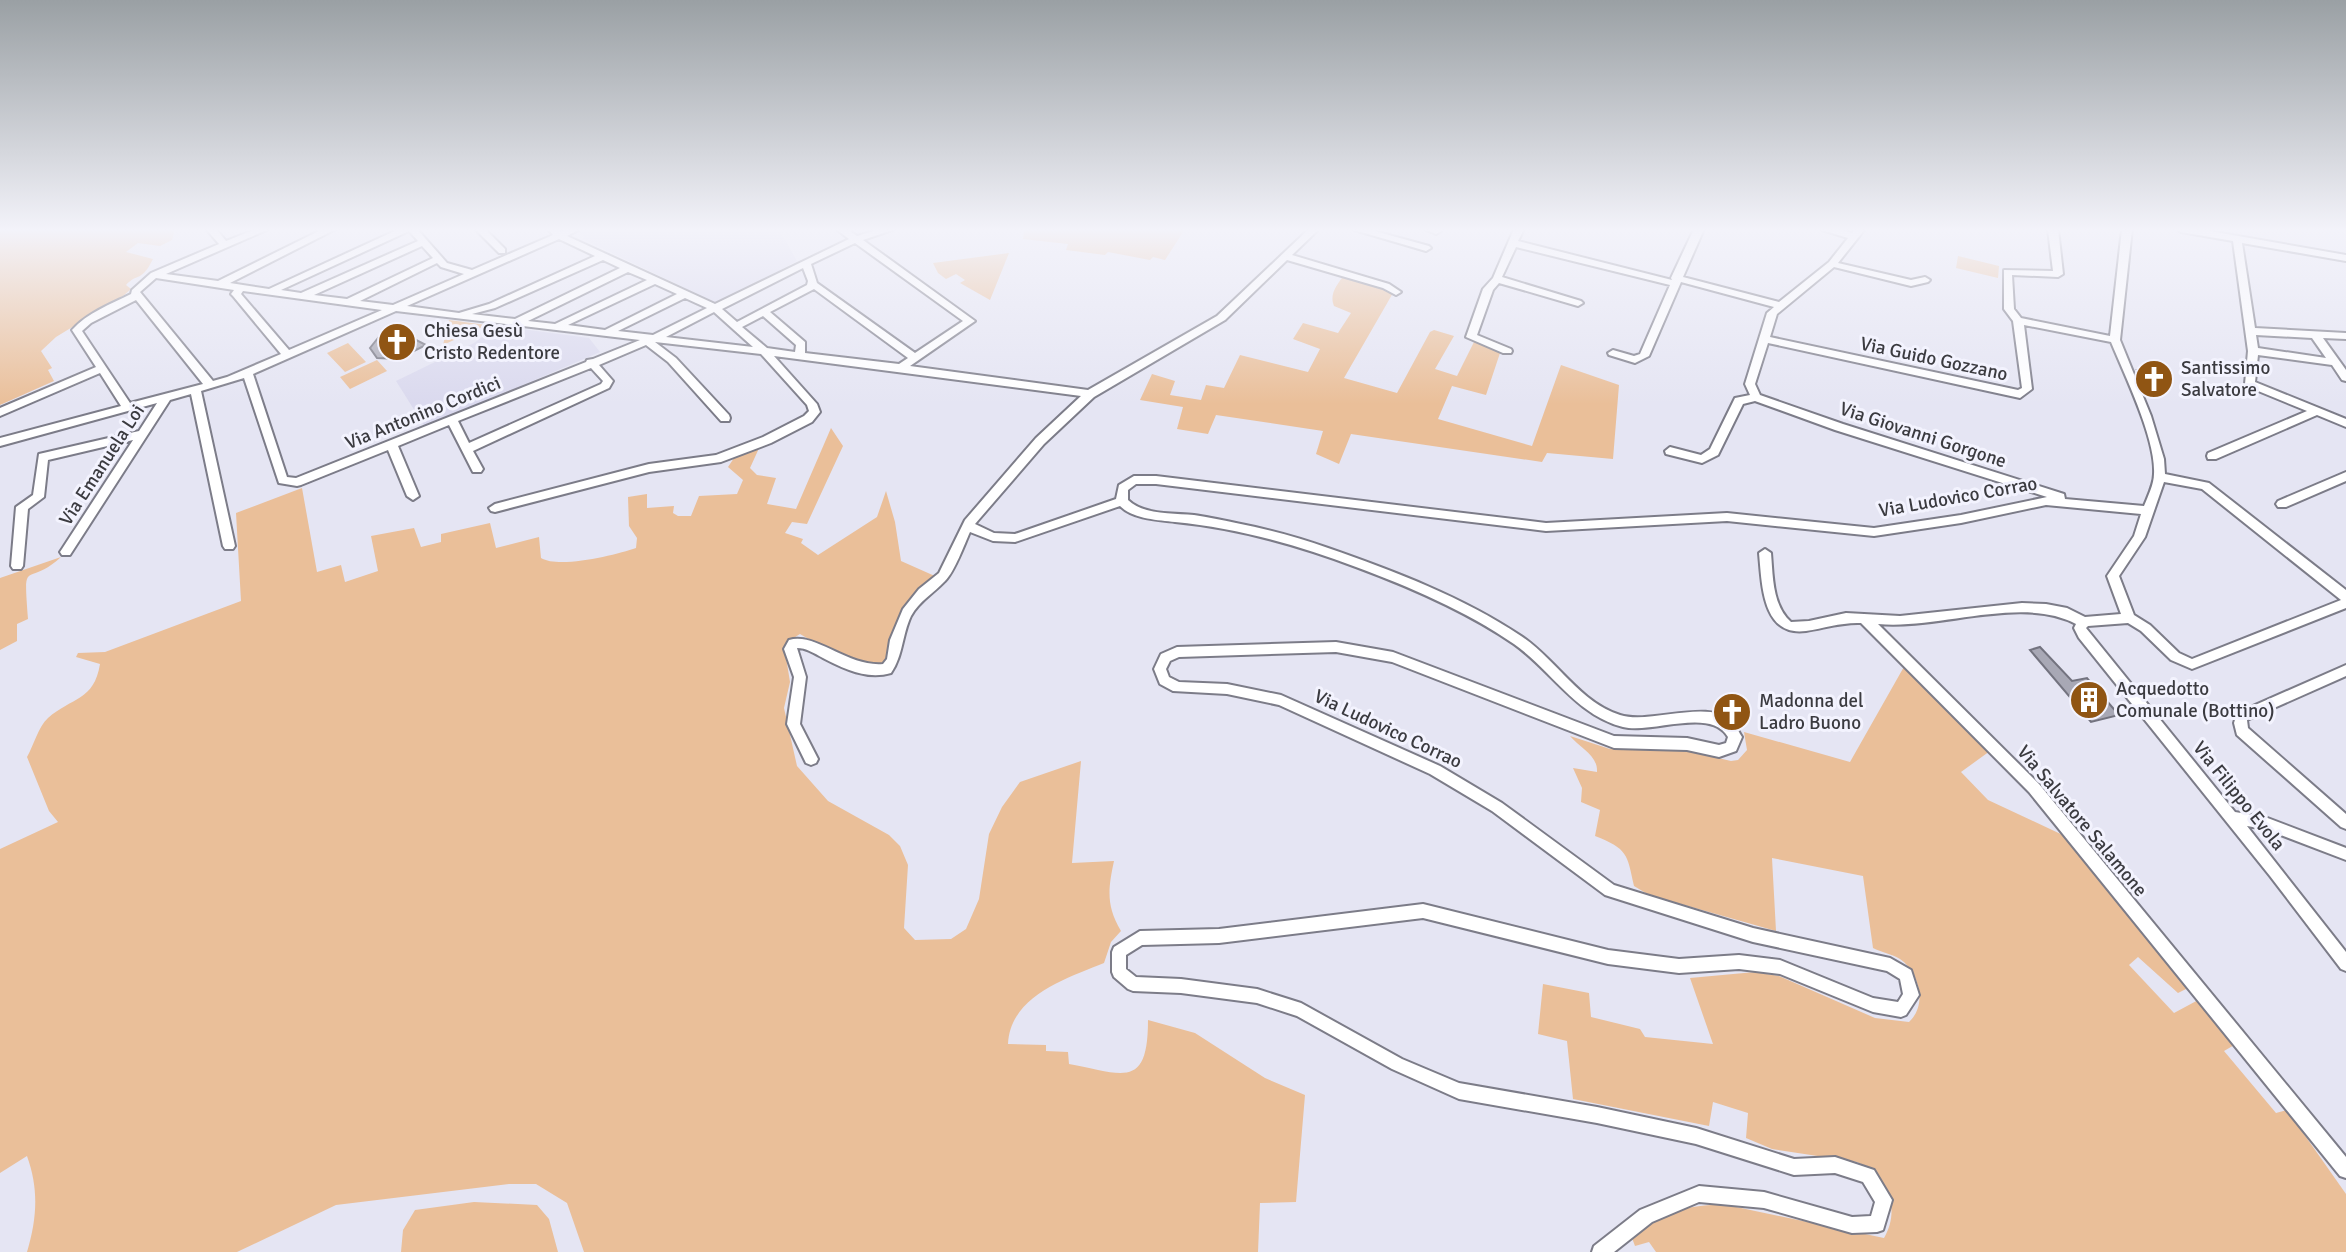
<svg xmlns="http://www.w3.org/2000/svg" width="2346" height="1252" font-family="Signika,sans-serif">
<rect width="100%" height="100%" fill="#e5e5f3"/>
<path fill="#dad9ee" d="M589,229H779L797,261L718,304L583,239L585,237L580,233Z
M498,326L589,338L600,352L425,427L396,381L474,343Z"/>
<path fill="#eabf99" d="M0,229H175L172,240L160,246L138,243L126,252L153,259C141,283 138,272 126,285L131,289L123,296L56,337L41,351L52,368L48,370L54,381L0,405Z
M1024,229H1185L1165,260L1153,257L1150,260L1108,252L1105,255L1066,250L1068,244L1023,239Z
M1009,253L990,300L960,283L965,280L956,274L946,279L938,273L933,263Z
M1958,256L1999,266L1998,278L1956,268Z
M1344,275L1384,286L1393,293L1344,378L1397,393L1430,332L1434,330L1454,336L1435,369L1457,376L1474,342L1501,350L1486,395L1452,386L1438,419L1532,446L1561,365L1619,385L1613,459L1547,453L1542,462L1351,434L1339,464L1316,454L1323,431L1216,415L1208,434L1177,429L1183,407L1140,400L1152,374L1175,381L1170,395L1201,400L1206,385L1224,388L1240,355L1308,372L1320,349L1293,339L1303,323L1338,333L1351,313L1334,306C1329,294 1337,285 1344,275Z
M449,320L487,325L443,345Z
M348,343L366,362L345,372L327,353Z
M377,360L387,371L350,389L340,377Z
M831,428L843,446L807,524L792,522L785,533L803,539L801,543L818,555L877,517L886,491L895,522L901,561L937,577L913,599L887,660L882,665L850,663L800,634L787,642L785,651L790,682L784,708L797,766L828,801L889,835L900,846L908,865L904,928L915,940L951,939L966,929L979,899L989,834L1002,807L1020,782L1081,761L1072,863L1114,861C1108,889 1106,906 1121,931L1111,942L1104,963C1067,978 1010,996 1008,1044L1046,1045V1051L1068,1052L1069,1064C1123,1074 1148,1090 1148,1020L1195,1033L1265,1078L1305,1095L1296,1202L1260,1203L1258,1252H584L567,1203L536,1184H509L336,1205L237,1252H27C37,1219 39,1189 27,1156L0,1173V849L58,822L49,811L27,757C34,745 38,727 48,718C72,697 94,701 100,664L76,657L78,653L105,652L241,601L236,513L302,488L317,572L341,565L345,582L378,571L371,536L414,528L421,547L441,542V534L490,523L496,548L539,537L541,558C559,569 616,555 636,548L637,538L629,526L628,497L647,494V508L674,506L673,513L678,516H691L699,496L737,494L743,480L728,467L734,458L760,446L750,468L757,475L776,478L767,504L796,509Z
M61,557C26,589 23,554 28,619L17,624V641L0,650V578Z
M1905,665L1990,751L1961,772L1988,800L2067,837L2190,987L2178,993L2138,957L2129,965L2174,1013L2200,999L2236,1044L2224,1051L2276,1113L2287,1110L2346,1194V1252H1656L1649,1242L1635,1246L1632,1238C1645,1210 1695,1206 1722,1204L1884,1238C1901,1209 1888,1176 1857,1162L1772,1149L1746,1138L1748,1113L1713,1102L1709,1126L1573,1099L1567,1041L1538,1034L1543,984L1589,993L1591,1017L1640,1029L1645,1037L1713,1044L1690,978L1755,972L1779,976L1875,1018L1909,1022C1928,1005 1919,972 1900,959C1892,954 1881,952 1873,948L1863,876L1772,858L1776,931L1649,895L1634,886C1627,854 1628,849 1595,836L1600,810L1581,802L1582,788L1573,768L1597,772C1598,755 1580,748 1570,736L1610,749L1688,751L1731,761L1738,760L1747,750L1744,732L1850,762Z
M474,1202L537,1205L549,1219L558,1252H401L403,1230L415,1210Z"/>
<path fill="#a8a8b5" stroke="#73737f" stroke-width="2" d="M386,328H393L426,345L398,359L377,358L370,348Z
M2147,369L2163,372L2170,385L2144,382L2137,370Z
M2040,647L2072,681L2087,678L2119,715L2091,722L2030,650Z"/>
<g fill="none" stroke-linecap="round" stroke-linejoin="round">
<defs>
<path id="minor" d="M206,229H216L226,241L256,229H269L166,274L218,281L323,229H336L230,283L269,289L399,229H417L447,263L472,270L553,235L548,229H558L560,232L567,229H580L567,236L715,304L849,239L836,229H847L857,236L880,229H895L863,240L975,321L910,366L1088,390L1217,316L1309,229H1319L1292,255L1389,284L1401,292L1396,295L1383,288L1287,260L1225,320L1094,397L1044,444L975,524L994,533L1015,534L1116,499L1119,485L1134,476H1156L1546,523L1727,513L1874,528L1961,515L2047,497L1835,430L1755,401L1743,404L1718,455L1702,463L1666,454L1665,451L1670,447L1701,455L1710,449L1735,398L1750,395L1745,384L1767,313L1774,307L1681,282L1649,356L1635,363L1609,355L1608,353L1613,350L1634,356L1640,354L1670,285L1516,247L1502,277L1581,301L1583,303L1578,306L1499,283L1493,290L1477,335L1511,349L1512,351L1511,353H1503L1466,337L1483,289L1493,278L1514,229H1524L1518,241L1672,280L1671,278L1694,229H1704L1683,277L1779,302L1829,262L1848,238L1819,229H1835L1852,233L1855,229H1865L1838,263L1911,280L1925,277L1930,280L1928,282L1911,286L1834,267L1777,314L1770,337L2018,390L2022,388L2013,321L2004,309V270L2053,271L2048,229H2058L2063,274L2058,277L2012,275L2014,309L2021,318L2110,336L2122,229H2132L2120,340L2151,416L2164,459L2165,474L2209,483L2346,590V608L2192,669L2171,660L2141,631L2128,623L2088,626L2086,628L2235,812L2265,817L2346,848V860L2265,829L2247,826L2346,952V971L2341,969L2270,876L2079,638L2074,628L2076,624C2023,595 1938,630 1878,624L2039,784L2346,1157V1178L2340,1176L2029,792L1861,623C1842,622 1825,628 1806,631C1762,637 1762,584 1759,553L1765,549L1771,553C1773,576 1772,605 1791,622L1809,621L1846,613L1900,616L2022,603L2046,604L2067,608L2085,617L2121,614L2107,576L2134,536L2141,514L2046,505L1961,523L1874,536L1727,521L1546,531L1156,484H1136L1128,490V500C1143,515 1173,513 1194,515C1208,517 1222,520 1236,523C1267,529 1298,537 1328,548C1394,571 1463,597 1521,636C1556,659 1579,702 1620,715C1651,725 1711,697 1734,723C1737,727 1739,733 1742,737L1736,751L1719,757L1687,750L1614,748L1392,662L1336,652L1179,657L1170,661L1166,669L1169,677L1179,682L1227,684L1281,695L1440,766L1502,803L1614,885L1753,928L1890,958L1911,970L1919,995L1906,1015L1901,1017L1873,1012L1780,974L1739,969L1679,973L1608,964L1423,918L1219,943L1142,945L1126,955V969L1136,977L1181,979L1257,989L1301,1003L1402,1059L1459,1083L1597,1107L1696,1128L1794,1159L1835,1157L1874,1170L1892,1200L1883,1230L1877,1232L1852,1233L1764,1208L1699,1202L1652,1222L1614,1252H1592L1594,1246L1640,1210L1699,1186L1764,1192L1852,1217L1871,1216L1875,1202L1863,1182L1835,1173L1794,1175L1696,1144L1597,1123L1459,1099L1392,1069L1297,1016L1257,1003L1181,993L1133,991L1128,989L1114,977L1112,972V952L1114,947L1140,931L1219,929L1423,904L1608,950L1679,959L1739,955L1780,960L1873,998L1898,1002L1903,994L1900,979L1887,971L1753,942L1605,895L1492,811L1430,774L1279,705L1227,694L1173,691L1160,684L1154,669L1161,654L1177,647L1336,642L1393,652L1614,736L1687,738L1719,745L1726,743L1728,737C1711,707 1652,734 1623,727C1576,715 1551,670 1514,644C1466,611 1410,587 1356,567C1298,545 1237,528 1175,522C1157,520 1133,519 1120,506L1015,542L993,541L970,532C964,545 955,571 945,581C934,593 919,601 911,616C902,635 903,656 891,673C867,680 844,669 823,658C814,653 806,648 797,648L806,677L800,724L818,759L816,763L811,765L806,763L787,724L794,677L784,649L789,640C816,632 847,667 883,664L887,659L890,640L903,609L919,589L939,573L965,520L1036,438L1081,396L774,356L817,404L820,412L812,422L771,443L721,462L649,472L495,512L491,511L489,508L495,504L649,464L716,455L763,437L804,416L809,411L807,405L761,354L655,342L676,358L729,415L730,418L729,421H721L668,362L646,345L599,365L613,381L609,388L473,451L483,469L481,472H473L449,425L398,446L419,496L413,500L407,496L388,450L301,485L297,486L279,483L244,378L201,391L235,546L233,549H225L223,546L191,394L170,400L70,555H62L60,552L62,549L133,440L48,460L44,497L28,509L23,566L21,569H13L11,566L16,507L33,495L39,454L139,431L157,403L0,446V438L121,406L100,373L0,416V408L96,367L72,330C87,313 111,304 131,294L132,290L151,273L219,244ZM409,231L418,241L301,293L281,290ZM559,239L595,256L489,304L459,313L407,306ZM855,243L963,321L915,353L817,283L811,264ZM422,246L433,258L347,299L314,295ZM603,260L620,268L515,319L472,314L495,308ZM437,263L441,267L464,274L393,305L360,301ZM803,268L808,281L807,285L737,322L722,309ZM628,272L647,280L555,324L528,321ZM156,278L234,290L231,294L233,296L281,354L227,377L213,381L140,292ZM655,284L677,294L605,330L568,325ZM814,289L908,358L899,364L805,353V342L770,312ZM243,291L382,310L289,350L241,294ZM685,298L707,308L653,335L618,331ZM136,300L203,384L130,403L82,331L91,323ZM396,311L640,340L593,359L587,360L586,362L296,478L287,477L253,374ZM714,312L753,347L666,337ZM763,316L796,345L795,352L767,348L742,327ZM2024,325L2111,342C2125,376 2156,439 2154,474C2154,484 2148,496 2144,506L2065,499L2064,494L1843,424L1760,395L1755,384L1768,343L2020,398L2032,389ZM591,368L603,381L601,384L469,443L458,421ZM2164,482L2202,489L2341,600L2192,659L2179,653L2150,625L2134,615L2119,576L2145,537Z
M475,229H485L505,249V253H499Z
M1351,229H1367L1429,246L1431,248L1426,251Z
M1424,229H1439L1441,231L1436,234Z
M2176,229H2198L2346,255V261L2242,243L2255,328L2346,333V339L2323,338L2346,370V381L2342,380L2332,365L2258,355L2255,382L2346,419V427L2317,415L2216,459H2208L2207,456L2208,453L2307,411L2246,386L2245,384L2248,351L2233,241L2181,232ZM2256,335L2312,338L2326,358L2258,348Z
M2346,472V481L2286,507H2278L2276,504L2278,501Z
M2346,665V676L2247,720L2248,728L2346,814V829L2341,827L2237,735L2234,723L2237,713Z"/>
</defs>
<use href="#minor" stroke="#7c7c88" stroke-width="4"/>
<use href="#minor" fill="#fff" fill-rule="evenodd"/>
</g>
<linearGradient id="sky" x2="0" y2="1"><stop stop-color="#9aa0a4"/><stop offset="0.57" stop-color="#f3f3fa"/><stop offset="1" stop-color="#f3f3fa" stop-opacity="0"/></linearGradient>
<rect width="2346" height="404" fill="url(#sky)"/>
<defs>
<symbol id="church-disc" viewBox="-11 -11 22 22"><circle r="9.5" fill="#905513" stroke="#f3f3fe"/><path d="M-1.2-6h2.4v3.5h3.3v2.4h-3.3V6h-2.4V-.1h-3.3v-2.4h3.3Z" fill="#fff"/></symbol>
<symbol id="building-disc" viewBox="-11 -11 22 22"><circle r="9.5" fill="#905513" stroke="#f3f3fe"/><path d="M-4-6H4V6H1V3H-1V6H-4ZM-2.5-4.3h1.7v1.8h-1.7ZM.8-4.3h1.7v1.8H.8ZM-2.5-1h1.7V.8h-1.7ZM.8-1h1.7V.8H.8Z" fill="#fff"/></symbol>
</defs>
<g fill-rule="evenodd">
<use href="#church-disc" x="375" y="320" width="44" height="44"/>
<use href="#church-disc" x="2132" y="357" width="44" height="44"/>
<use href="#building-disc" x="2067" y="678" width="44" height="44"/>
<use href="#church-disc" x="1710" y="690" width="44" height="44"/>
</g>
<g text-anchor="middle" dominant-baseline="central" stroke-width="6" stroke-linejoin="round" paint-order="stroke">
<g font-size="19" fill="#3b3b40" stroke="#f3f3fe" text-anchor="start">
<text x="424" y="331">Chiesa Gesù<tspan x="424" dy="22">Cristo Redentore</tspan></text>
<text x="2181" y="368">Santissimo<tspan x="2181" dy="22">Salvatore</tspan></text>
<text x="2116" y="689">Acquedotto<tspan x="2116" dy="22">Comunale (Bottino)</tspan></text>
<text x="1759" y="701">Madonna del<tspan x="1759" dy="22">Ladro Buono</tspan></text>
</g>
<g font-size="19" fill="#3b3b40" stroke="#f3f3fe">
<text transform="translate(1934 359) rotate(12)">Via Guido Gozzano</text>
<text transform="translate(423 413) rotate(-22)">Via Antonino Cordici</text>
<text transform="translate(1923 435) rotate(18)">Via Giovanni Gorgone</text>
<text transform="translate(102 465) rotate(-57)">Via Emanuela Loi</text>
<text transform="translate(1958 497) rotate(-10)">Via Ludovico Corrao</text>
<text transform="translate(1388 729) rotate(25)">Via Ludovico Corrao</text>
<text transform="translate(2239 796) rotate(51)">Via Filippo Evola</text>
<text transform="translate(2082 821) rotate(50)">Via Salvatore Salamone</text>
</g>
</g>
</svg>
